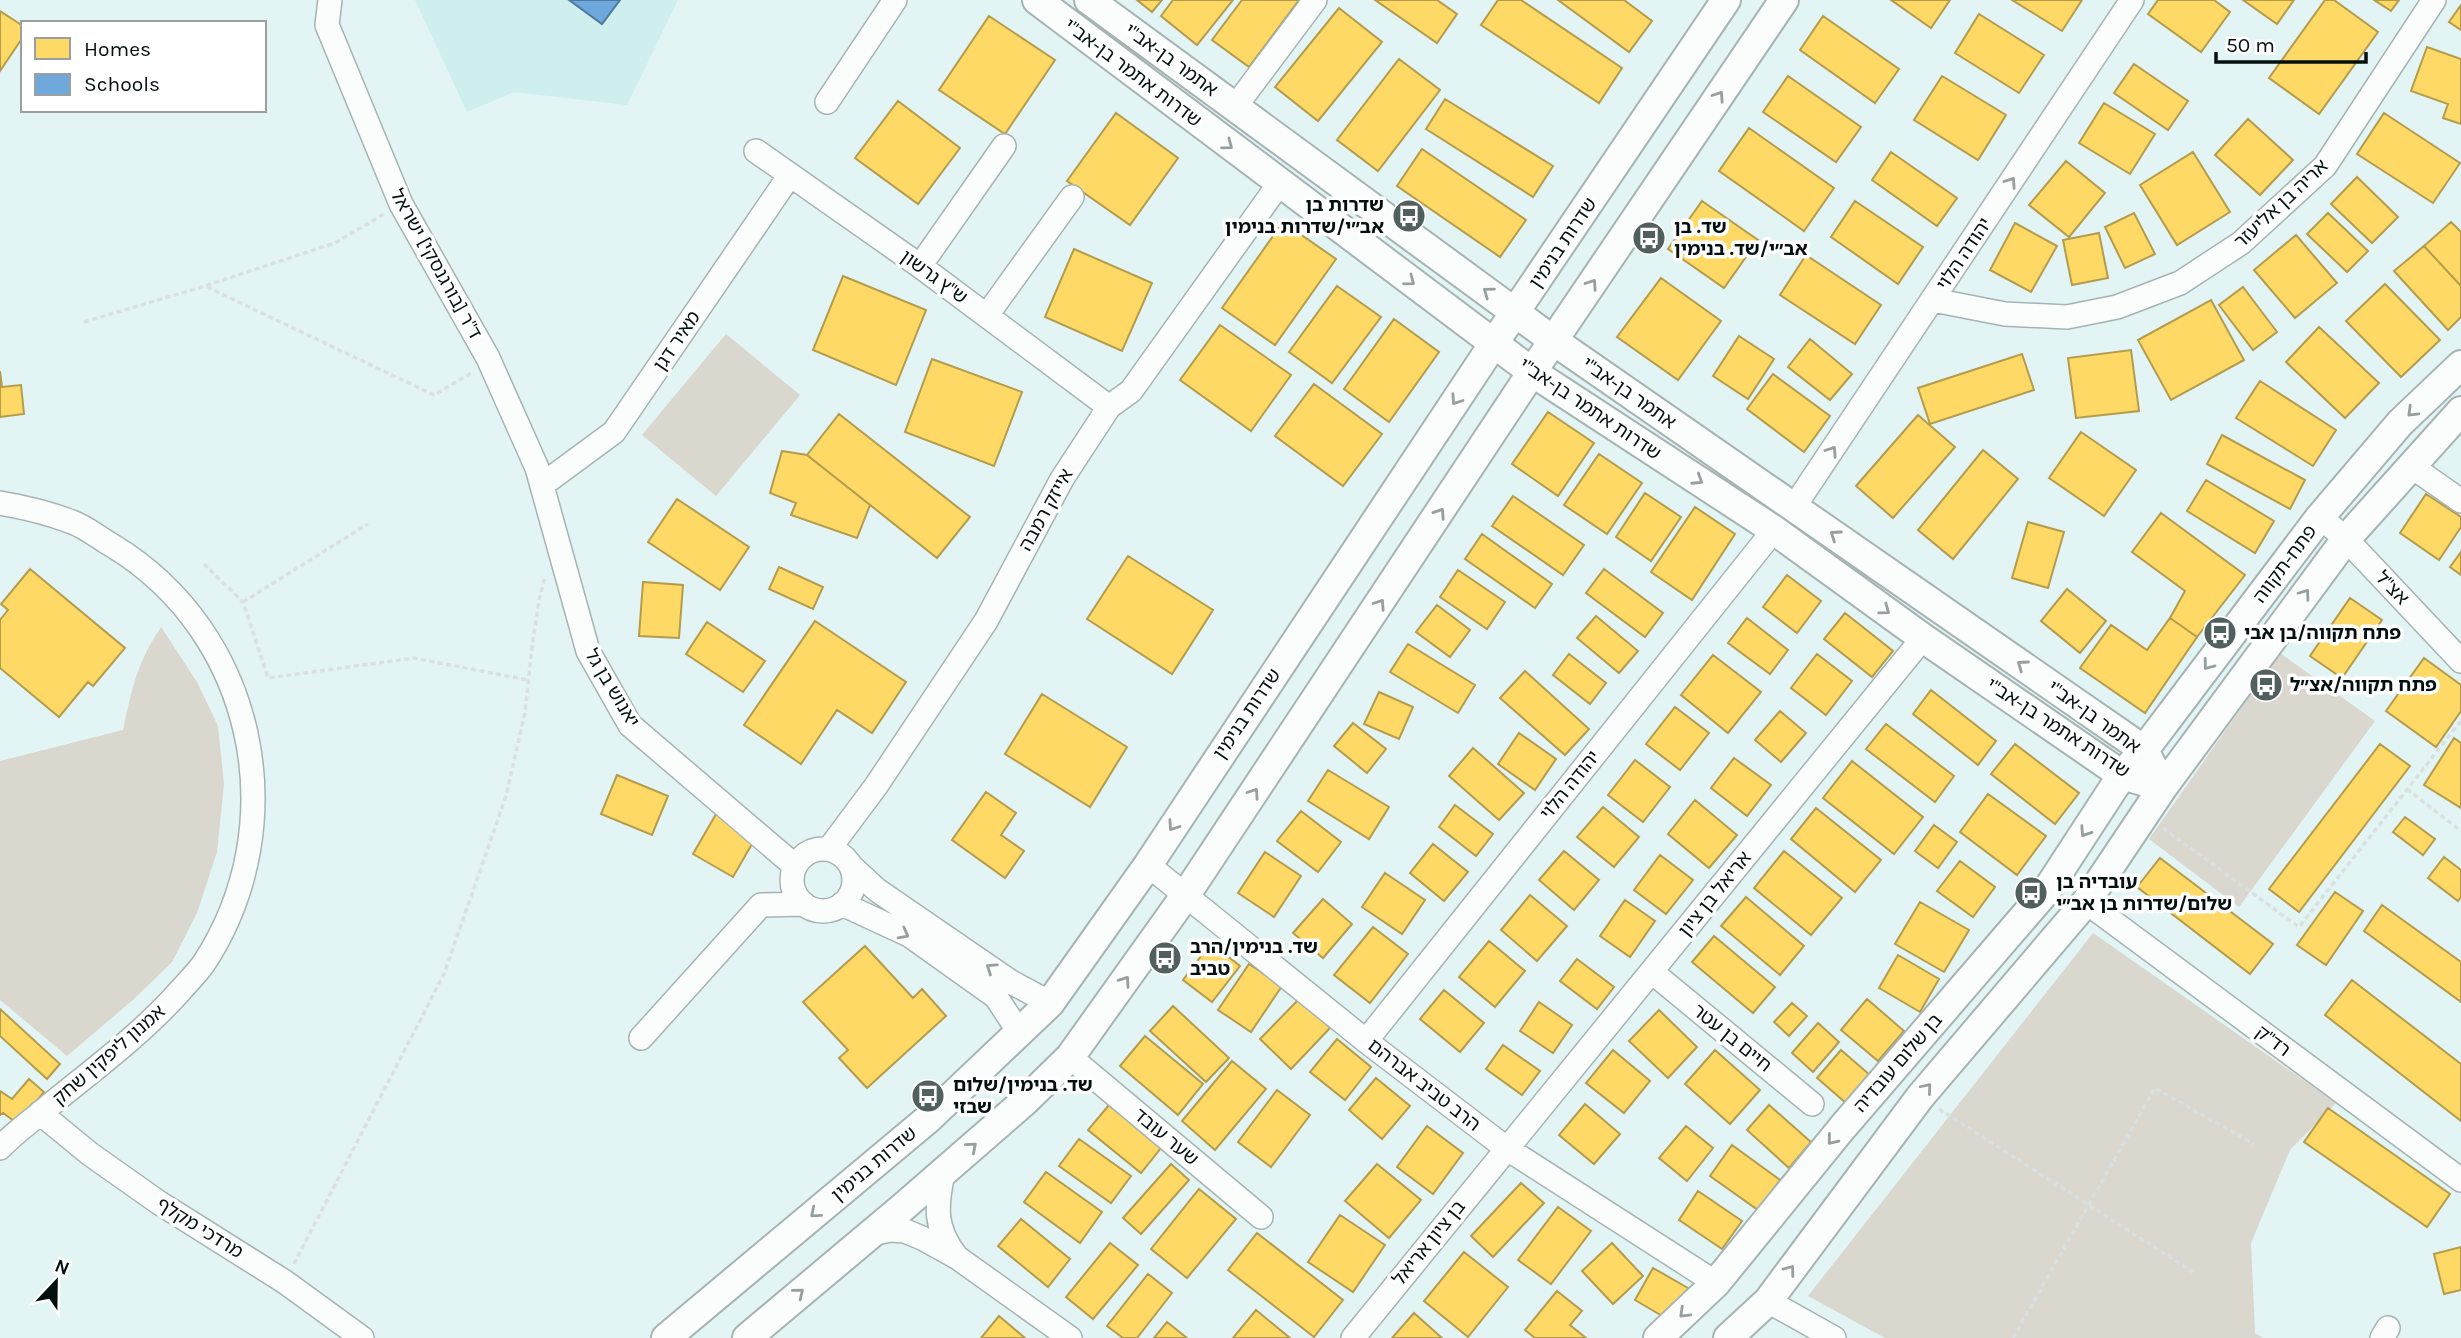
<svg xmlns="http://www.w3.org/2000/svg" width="2461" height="1338" font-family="Karla,'Noto Sans Hebrew',sans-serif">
<rect width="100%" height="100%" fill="#e2f4f4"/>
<path fill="#cfeeee" d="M415,0H678L627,105L514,92L467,112Z"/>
<path fill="#dad7ce" d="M726,334L800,395L716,496L642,435Z
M161,627L197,682L218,726L224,784L217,852L197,913L172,962L134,999L67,1056L0,1000V761L123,730C132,688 137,663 161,627Z
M2280,653L2375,721L2239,907L2149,839Z
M2093,933L2336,1103L2290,1150L2251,1243L2255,1333L2263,1338H1885L1808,1296Z"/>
<path fill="#ffd966" stroke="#b49c4c" stroke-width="2" d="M1137,0H1162L1152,12Z
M1173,0H1233L1197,45L1161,16Z
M1242,0H1299L1249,67L1212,40Z
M1375,0H1437L1457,14L1437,43Z
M1498,0H1521L1622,68L1599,103L1481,25Z
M1558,0H1624L1652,21L1629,52Z
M1891,0H1950L1931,28Z
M2012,0H2082L2062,31Z
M2158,0H2214L2230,12L2201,52L2148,14Z
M2243,0H2294L2277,24Z
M2325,0H2334L2378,32L2319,114L2269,78Z
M2374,0H2399L2391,11Z
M2461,5V30L2449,22Z
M1339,8L1382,42L1318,121L1275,87Z
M0,11L23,26V37L0,71Z
M1979,14L2044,55L2019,93L1955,53Z
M989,16L1055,60L1005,134L939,90Z
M1823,16L1899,69L1875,103L1800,50Z
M2427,47L2461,59V124L2443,118L2448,104L2411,91Z
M1399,59L1440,90L1378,171L1337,140Z
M2134,64L2188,101L2168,130L2114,93Z
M1788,76L1861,127L1836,162L1763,112Z
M1942,76L2006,115L1978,160L1914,120Z
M1445,99L1553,166L1533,197L1426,129Z
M898,101L960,148L918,204L855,158Z
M2104,103L2155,134L2130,174L2079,143Z
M1116,113L1178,158L1130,225L1067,181Z
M2384,113L2460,163L2433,203L2357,154Z
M2248,119L2293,160L2260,195L2215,155Z
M1749,128L1834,188L1804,231L1719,171Z
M1422,149L1526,220L1500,257L1397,186Z
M1891,152L1957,198L1937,226L1872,180Z
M2193,152L2230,212L2177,245L2140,185Z
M2066,161L2105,193L2069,237L2029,205Z
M2357,177L2398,217L2372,243L2331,204Z
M1702,201L1758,240L1724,288L1668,249Z
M1855,201L1923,247L1898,284L1831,237Z
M2134,213L2155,254L2125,268L2105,227Z
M2328,213L2368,251L2347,272L2307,234Z
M1283,222L1336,259L1275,345L1222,308Z
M2451,222L2461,232V286L2424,246Z
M2015,223L2057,246L2031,292L1990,270Z
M2099,233L2108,278L2072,285L2063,240Z
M2296,235L2337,283L2295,318L2254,270Z
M2424,246L2461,286V317L2448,330L2394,271Z
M1074,249L1152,283L1122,351L1045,317Z
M1806,255L1881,305L1855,344L1780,295Z
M843,276L926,310L896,385L813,350Z
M1661,278L1721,321L1678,380L1617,337Z
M2385,284L2440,340L2401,377L2346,321Z
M1337,286L1381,317L1332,383L1289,352Z
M2243,287L2277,332L2253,350L2219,305Z
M2211,300L2244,360L2171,400L2138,340Z
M1394,319L1439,352L1389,422L1344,389Z
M1220,325L1291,375L1251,431L1180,380Z
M2319,327L2379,383L2345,418L2286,362Z
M1739,336L1774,359L1748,399L1713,376Z
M1810,339L1852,374L1830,400L1788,367Z
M2131,350L2139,411L2076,418L2068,358Z
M2022,354L2034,390L1930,424L1918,388Z
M932,359L1022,392L994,466L905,432Z
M0,371L2,387L21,385L24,414L0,417Z
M1773,374L1830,416L1804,452L1747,409Z
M2260,381L2336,430L2313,466L2236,418Z
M1314,384L1382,434L1343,486L1275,436Z
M1548,412L1594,443L1558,496L1512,464Z
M839,414L970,517L937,558L807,455Z
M1918,415L1955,447L1893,518L1856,486Z
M2081,432L2136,470L2104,516L2049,478Z
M2222,435L2305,480L2290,509L2207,464Z
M1983,450L2018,479L1953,559L1918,530Z
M782,451L807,455L870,505L857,538L791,515L796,503L770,493Z
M1599,454L1642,483L1607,534L1564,505Z
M2206,480L2274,521L2255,553L2187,511Z
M1645,493L1681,517L1651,561L1616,537Z
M2426,494L2461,517V527L2439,560L2400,533Z
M1513,496L1584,545L1563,575L1492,526Z
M677,499L749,547L720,590L648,542Z
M1695,507L1735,534L1692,600L1651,572Z
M2161,513L2245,575L2197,637L2170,618L2185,591L2132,552Z
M2028,522L2064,532L2048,588L2012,578Z
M1482,534L1552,584L1535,608L1465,559Z
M2461,552V575L2450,567Z
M1128,556L1213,610L1172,674L1087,619Z
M779,567L823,587L813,609L769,589Z
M30,569L125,648L93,686L88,682L59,717L0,668V620L8,610L1,604Z
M1604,569L1663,613L1645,637L1586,593Z
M1458,570L1505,602L1487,629L1440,597Z
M1787,575L1821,601L1797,633L1763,607Z
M643,582L683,585L679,638L639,636Z
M2067,589L2106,621L2080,653L2041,621Z
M2350,598L2382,620L2342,678L2310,656Z
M1437,605L1470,630L1450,657L1416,632Z
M1845,613L1893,651L1872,677L1824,639Z
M1596,616L1638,651L1619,673L1577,638Z
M1747,618L1788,650L1770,674L1728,643Z
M2170,618L2197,637L2145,713L2080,668L2111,625L2147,650Z
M815,621L906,682L872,733L837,710L801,764L744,725Z
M707,622L765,661L743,692L686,654Z
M1408,644L1475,685L1458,713L1390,672Z
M1569,654L1606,683L1590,704L1553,675Z
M1817,654L1852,681L1826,715L1791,688Z
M1713,655L1761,692L1728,733L1681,695Z
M2424,658L2461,685V711L2436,747L2386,711Z
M1525,671L1589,729L1565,755L1500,698Z
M1931,690L1996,741L1978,765L1913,714Z
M1379,692L1413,707L1399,739L1364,724Z
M1042,694L1127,747L1090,807L1005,754Z
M1675,707L1709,733L1680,770L1646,744Z
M1780,711L1806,733L1781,762L1755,740Z
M1353,723L1386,749L1367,773L1334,746Z
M1886,724L1954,776L1935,802L1866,749Z
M1519,733L1556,759L1535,790L1498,764Z
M2454,738L2461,743V808L2424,785Z
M2015,744L2079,793L2055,824L1991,774Z
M2380,744L2410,766L2299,912L2269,889Z
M1473,748L1524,793L1499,820L1449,776Z
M1734,758L1771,785L1747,816L1711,788Z
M1635,760L1670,787L1643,822L1608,795Z
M1852,761L1923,817L1894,854L1823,798Z
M1328,770L1389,807L1369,839L1308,801Z
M617,775L668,796L652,835L601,814Z
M986,792L1016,813L1001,835L1024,851L1005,878L952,840Z
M1988,794L2046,836L2017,875L1960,832Z
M1695,800L1737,835L1709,868L1668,834Z
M1455,805L1493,834L1476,856L1439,827Z
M1603,807L1639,837L1614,867L1577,837Z
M1816,808L1881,860L1855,892L1791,839Z
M1301,811L1341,842L1318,872L1277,841Z
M716,814L756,837L733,877L693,854Z
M2405,817L2435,839L2423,855L2393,832Z
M1934,825L1957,842L1938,868L1915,851Z
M1433,844L1468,872L1444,901L1410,873Z
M1564,851L1599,880L1574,910L1539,880Z
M1784,851L1842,898L1811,935L1754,888Z
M1265,852L1301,876L1274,917L1238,893Z
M1660,855L1693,880L1666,914L1634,890Z
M2444,857L2461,870V897L2458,901L2428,878Z
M2160,858L2273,944L2250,974L2137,887Z
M1960,861L1995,887L1973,917L1937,891Z
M1385,873L1425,900L1402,934L1362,907Z
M2335,892L2363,911L2326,965L2297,945Z
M1530,895L1567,926L1537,961L1501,930Z
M1746,897L1804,946L1780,975L1721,926Z
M1323,899L1352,924L1323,958L1293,933Z
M1625,900L1655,921L1630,957L1600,936Z
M1920,902L1969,930L1944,972L1895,944Z
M2382,905L2461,962V1002L2364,931Z
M1373,927L1408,954L1370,1003L1334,975Z
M1714,936L1775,987L1753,1013L1692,962Z
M1489,941L1525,971L1495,1007L1459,977Z
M1211,943L1240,966L1212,1002L1183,980Z
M865,946L913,998L922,989L946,1016L867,1088L839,1058L848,1050L803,1002Z
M1898,955L1939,979L1920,1012L1879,988Z
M1577,959L1614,987L1597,1009L1560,981Z
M1249,964L1282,986L1251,1032L1218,1010Z
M2352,980L2461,1064V1121L2325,1015Z
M1444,990L1484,1023L1460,1052L1420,1019Z
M1300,998L1330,1028L1291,1069L1260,1039Z
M1867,999L1904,1031L1878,1061L1841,1030Z
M1539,1002L1572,1025L1553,1053L1520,1031Z
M1792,1003L1807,1016L1789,1036L1774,1022Z
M1173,1006L1229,1058L1206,1082L1150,1031Z
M0,1009L60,1064L47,1079L0,1036Z
M1659,1010L1697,1047L1668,1078L1629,1041Z
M1818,1023L1839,1042L1813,1072L1792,1053Z
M1145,1036L1203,1084L1178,1115L1120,1066Z
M1337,1039L1371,1067L1345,1100L1310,1072Z
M1503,1045L1540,1071L1522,1095L1486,1069Z
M1613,1050L1650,1081L1624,1113L1586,1083Z
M1715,1050L1760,1090L1730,1124L1685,1084Z
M1841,1050L1870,1075L1846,1103L1817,1078Z
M1232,1061L1266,1089L1215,1150L1182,1121Z
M1376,1078L1410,1106L1382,1139L1349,1110Z
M29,1079L44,1092L18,1124L3,1113L0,1115V1091L12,1099Z
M1277,1090L1310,1115L1271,1167L1238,1142Z
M1585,1104L1620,1134L1594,1164L1559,1135Z
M1109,1105L1161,1148L1141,1173L1088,1130Z
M1769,1105L1811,1142L1789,1168L1747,1130Z
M2328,1108L2450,1194L2427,1227L2304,1142Z
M1427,1126L1463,1153L1433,1194L1397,1167Z
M1686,1126L1713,1148L1687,1181L1659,1158Z
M1079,1139L1131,1176L1111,1203L1059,1166Z
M1732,1145L1780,1180L1758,1210L1710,1176Z
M1171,1164L1189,1180L1141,1234L1123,1218Z
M1377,1164L1421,1200L1389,1238L1345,1201Z
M1046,1172L1102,1212L1080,1243L1024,1202Z
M1521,1183L1544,1203L1493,1257L1471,1236Z
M1199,1189L1236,1219L1187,1278L1151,1249Z
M1698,1191L1742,1221L1722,1249L1679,1220Z
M1558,1207L1591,1231L1551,1284L1518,1260Z
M1340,1215L1385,1245L1353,1292L1308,1262Z
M1021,1219L1070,1259L1048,1287L998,1246Z
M1257,1233L1343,1300L1314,1337L1228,1270Z
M1110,1243L1138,1265L1093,1319L1066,1297Z
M1612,1243L1643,1276L1613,1304L1582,1271Z
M2461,1247V1290L2444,1294L2434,1254Z
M1464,1252L1508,1287L1468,1337L1424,1301Z
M1653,1268L1688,1288L1669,1320L1635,1300Z
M1148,1274L1172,1293L1137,1338H1123L1107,1326Z
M1557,1291L1582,1311L1570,1325L1586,1338H1535L1525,1330Z
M1256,1310L1290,1338H1233Z
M1414,1313L1442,1338H1392Z
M999,1316L1025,1338H981Z
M1167,1322L1187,1338H1154Z"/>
<path fill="#6fa8dc" stroke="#4f7a9e" stroke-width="2" d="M569,0H620L602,24Z"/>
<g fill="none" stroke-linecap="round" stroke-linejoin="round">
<defs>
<path id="minor" d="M330,0L327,25L401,204L488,358L537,468L588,651L630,725L795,866
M827,102L895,0
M1235,107L1315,0
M756,151L920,266L1109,407
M920,266L1004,146
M1933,300L2005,314L2067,317L2117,307L2180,283L2241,243L2325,166L2434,0
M987,315L1072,197
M2411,466L2461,501
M542,485L614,432L790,175
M0,503C24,507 49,513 72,522C86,527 99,538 113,546C256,633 295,824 204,963C197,973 188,982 180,991C140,1036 90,1072 44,1110C30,1122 13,1134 0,1148
M1794,507L2132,0
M2320,517L2346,539L2461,661
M792 880a31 31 0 1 1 62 0a31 31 0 1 1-62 0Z
M829,849L876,786L986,621L1062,479L1109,407L1131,391L1279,184
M1148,865L1366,1041L1506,1148L1716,1283
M852,867L877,890L1011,982L1050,1003
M2086,902L2461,1180
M842,904L909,935L996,997L1019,1032
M1652,972L1812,1104
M641,1038L761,905L804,904
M1366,1041L1774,530
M1070,1057L1261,1217
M40,1113L90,1154L158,1202L285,1282L362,1338
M943,1173C936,1206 934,1228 956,1256
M871,1234L890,1230L905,1231L922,1238L958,1258L1070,1338
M1768,1301L1834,1338
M1353,1338L1923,638
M2382,1338L2388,1328"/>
<path id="major" d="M1037,0L1532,372L1774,530L1923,638L2122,775L2163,787
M1089,0L1554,341L2144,750L2163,787
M666,1338L928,1119L1050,1003L1148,865L1494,343L1726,0
M747,1338L902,1208L1025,1101L1070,1057L1185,896L1532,372L1784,0
M1658,1338L1716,1283L1842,1128L2047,890L2122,775L2144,750L2320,517L2400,423L2461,365
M1728,1338L1768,1301L1920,1097L2086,902L2163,787L2346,539L2461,411"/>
</defs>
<use href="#minor" stroke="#a5b4b3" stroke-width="26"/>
<use href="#major" stroke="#a5b4b3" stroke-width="32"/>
<path stroke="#dae0e0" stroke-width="3.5" stroke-dasharray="5 3.5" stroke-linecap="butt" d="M207,287L434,395L473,372
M84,322L205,286L335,243L384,214
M204,564L243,602L268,678L414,658L528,680
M243,602L368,524
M2407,789L2461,831
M2163,828L2299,927L2461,721
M1939,1109L2193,1272
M294,1264L444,974L506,796L525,712L532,647L539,600L545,577
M2013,1338L2155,1088L2254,1144"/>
<use href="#minor" stroke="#fbfdfd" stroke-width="23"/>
<use href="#major" stroke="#fbfdfd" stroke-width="28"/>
</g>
<defs><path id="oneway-chevron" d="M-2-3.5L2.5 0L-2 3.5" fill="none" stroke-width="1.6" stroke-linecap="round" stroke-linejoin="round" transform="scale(1.75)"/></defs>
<g stroke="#989e9e">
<use href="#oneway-chevron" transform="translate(1719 96) rotate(-56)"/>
<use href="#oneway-chevron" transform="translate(1228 145) rotate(37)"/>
<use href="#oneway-chevron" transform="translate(2011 182) rotate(-56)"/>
<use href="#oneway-chevron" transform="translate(1410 281) rotate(37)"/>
<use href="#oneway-chevron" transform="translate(1592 284) rotate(-56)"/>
<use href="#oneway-chevron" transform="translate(1488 292) rotate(-144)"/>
<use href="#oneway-chevron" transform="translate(1456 400) rotate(124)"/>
<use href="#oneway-chevron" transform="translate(2412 412) rotate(136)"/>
<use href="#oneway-chevron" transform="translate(1832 451) rotate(-56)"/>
<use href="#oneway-chevron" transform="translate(1698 480) rotate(33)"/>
<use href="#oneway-chevron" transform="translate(1440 513) rotate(-57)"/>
<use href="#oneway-chevron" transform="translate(1835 535) rotate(-145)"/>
<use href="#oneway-chevron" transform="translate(2305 594) rotate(-54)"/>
<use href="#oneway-chevron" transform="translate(1380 604) rotate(-56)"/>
<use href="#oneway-chevron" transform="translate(1885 610) rotate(36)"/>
<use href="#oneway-chevron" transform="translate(2022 665) rotate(-145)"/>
<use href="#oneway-chevron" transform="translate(2208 665) rotate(127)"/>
<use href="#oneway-chevron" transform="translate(1254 793) rotate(-56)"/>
<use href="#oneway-chevron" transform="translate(1173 826) rotate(124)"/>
<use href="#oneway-chevron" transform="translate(2085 832) rotate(123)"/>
<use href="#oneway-chevron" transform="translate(904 934) rotate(28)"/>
<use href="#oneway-chevron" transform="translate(991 968) rotate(-146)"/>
<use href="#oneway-chevron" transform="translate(1125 981) rotate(-55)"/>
<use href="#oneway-chevron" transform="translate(1927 1088) rotate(-50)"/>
<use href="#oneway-chevron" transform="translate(1832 1140) rotate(129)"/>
<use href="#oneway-chevron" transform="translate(972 1147) rotate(-41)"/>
<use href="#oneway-chevron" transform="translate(815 1213) rotate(140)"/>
<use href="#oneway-chevron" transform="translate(1790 1270) rotate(-53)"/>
<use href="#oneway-chevron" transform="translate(799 1293) rotate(-39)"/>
<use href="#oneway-chevron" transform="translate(1684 1313) rotate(136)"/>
</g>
<defs>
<symbol id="bus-disc" viewBox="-11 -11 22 22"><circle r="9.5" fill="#525f5f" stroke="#fff"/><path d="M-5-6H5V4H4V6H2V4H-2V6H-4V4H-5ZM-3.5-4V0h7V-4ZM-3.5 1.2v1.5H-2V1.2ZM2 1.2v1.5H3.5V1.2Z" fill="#fff"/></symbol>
</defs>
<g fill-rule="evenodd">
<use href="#bus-disc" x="1390" y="197" width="38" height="38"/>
<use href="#bus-disc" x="1630" y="219" width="38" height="38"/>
<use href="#bus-disc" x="2201" y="614" width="38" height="38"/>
<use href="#bus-disc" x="2247" y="666" width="38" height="38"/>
<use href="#bus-disc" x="2012" y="874" width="38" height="38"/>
<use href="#bus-disc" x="1146" y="939" width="38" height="38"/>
<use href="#bus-disc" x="909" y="1077" width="38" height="38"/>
</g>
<g text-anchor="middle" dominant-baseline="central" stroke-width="7" stroke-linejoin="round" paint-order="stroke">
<g font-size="19" fill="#040f0f" stroke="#fff">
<text transform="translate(1171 60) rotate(36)">אתמר בן-אב"י</text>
<text transform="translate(1133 73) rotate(37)">שדרות אתמר בן-אב"י</text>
<text transform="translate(2281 204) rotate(-43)">אריה בן אליעזר</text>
<text transform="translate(1563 243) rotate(-56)">שדרות בנימין</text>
<text transform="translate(1964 254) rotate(-56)">יהודה הלוי</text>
<text transform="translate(436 264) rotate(61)">ד"ר [בורגנסקי] ישראל</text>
<text transform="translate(934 277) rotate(36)">ש"ץ גרשון</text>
<text transform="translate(677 341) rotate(-56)">מאיר דגן</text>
<text transform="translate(1629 393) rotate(35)">אתמר בן-אב"י</text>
<text transform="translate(1590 409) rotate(34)">שדרות אתמר בן-אב"י</text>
<text transform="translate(1046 510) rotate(-61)">אייזק רמבה</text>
<text transform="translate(2285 564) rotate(-53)">פתח-תקווה</text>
<text transform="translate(2392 588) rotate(46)">אצ"ל</text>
<text transform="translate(612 688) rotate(59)">יאנוש בן גל</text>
<text transform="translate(1247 714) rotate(-56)">שדרות בנימין</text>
<text transform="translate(2094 717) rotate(36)">אתמר בן-אב"י</text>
<text transform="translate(2058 728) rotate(33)">שדרות אתמר בן-אב"י</text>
<text transform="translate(1570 785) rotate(-51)">יהודה הלוי</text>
<text transform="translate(1715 894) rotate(-51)">אריאל בן ציון</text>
<text transform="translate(1732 1038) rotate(39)">חיים בן עטר</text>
<text transform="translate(2273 1041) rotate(37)">רד"ק</text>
<text transform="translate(109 1055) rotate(-41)">אמנון ליפקין שחק</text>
<text transform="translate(1898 1063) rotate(-49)">בן שלום עובדיה</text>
<text transform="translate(1424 1085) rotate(38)">הרב טביב אברהם</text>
<text transform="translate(1166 1137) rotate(40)">שער עובד</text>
<text transform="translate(874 1164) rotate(-40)">שדרות בנימין</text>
<text transform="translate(200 1228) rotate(32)">מרדכי מקלף</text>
<text transform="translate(1429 1243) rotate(-51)">בן ציון אריאל</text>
</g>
<g font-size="19" font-weight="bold" fill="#040f0f" stroke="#fff" text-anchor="start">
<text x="1384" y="205" text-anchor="end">שדרות בן<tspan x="1384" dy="22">אב״י/שדרות בנימין</tspan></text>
<text x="1674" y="227">שד. בן<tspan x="1674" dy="22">אב״י/שד. בנימין</tspan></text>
<text x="2244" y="633">פתח תקווה/בן אבי</text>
<text x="2290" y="685">פתח תקווה/אצ״ל</text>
<text x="2056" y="882">עובדיה בן<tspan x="2056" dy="22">שלום/שדרות בן אב״י</tspan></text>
<text x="1190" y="947">שד. בנימין/הרב<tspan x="1190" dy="22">טביב</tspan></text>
<text x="953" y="1085">שד. בנימין/שלום<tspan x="953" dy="22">שבזי</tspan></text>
</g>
</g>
<rect x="21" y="21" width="245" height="91" fill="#ffffff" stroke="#9b9f9f" stroke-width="2"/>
<rect x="35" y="38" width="35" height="21" fill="#ffd966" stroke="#9b9f9f" stroke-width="2"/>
<text x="84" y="56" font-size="21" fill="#040f0f">Homes</text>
<rect x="35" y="74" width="35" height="21" fill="#6fa8dc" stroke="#9b9f9f" stroke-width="2"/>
<text x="84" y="91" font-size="21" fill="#040f0f">Schools</text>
<g transform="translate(56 1282) rotate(22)" stroke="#ffffff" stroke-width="5" paint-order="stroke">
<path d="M0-5L12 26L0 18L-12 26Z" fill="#040f0f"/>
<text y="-10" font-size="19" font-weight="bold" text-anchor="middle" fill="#040f0f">N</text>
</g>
<path d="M2216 52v10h150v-10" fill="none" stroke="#040f0f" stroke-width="3.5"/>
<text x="2226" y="52" font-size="21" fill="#040f0f" stroke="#ffffff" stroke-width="5" paint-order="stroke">50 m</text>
</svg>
